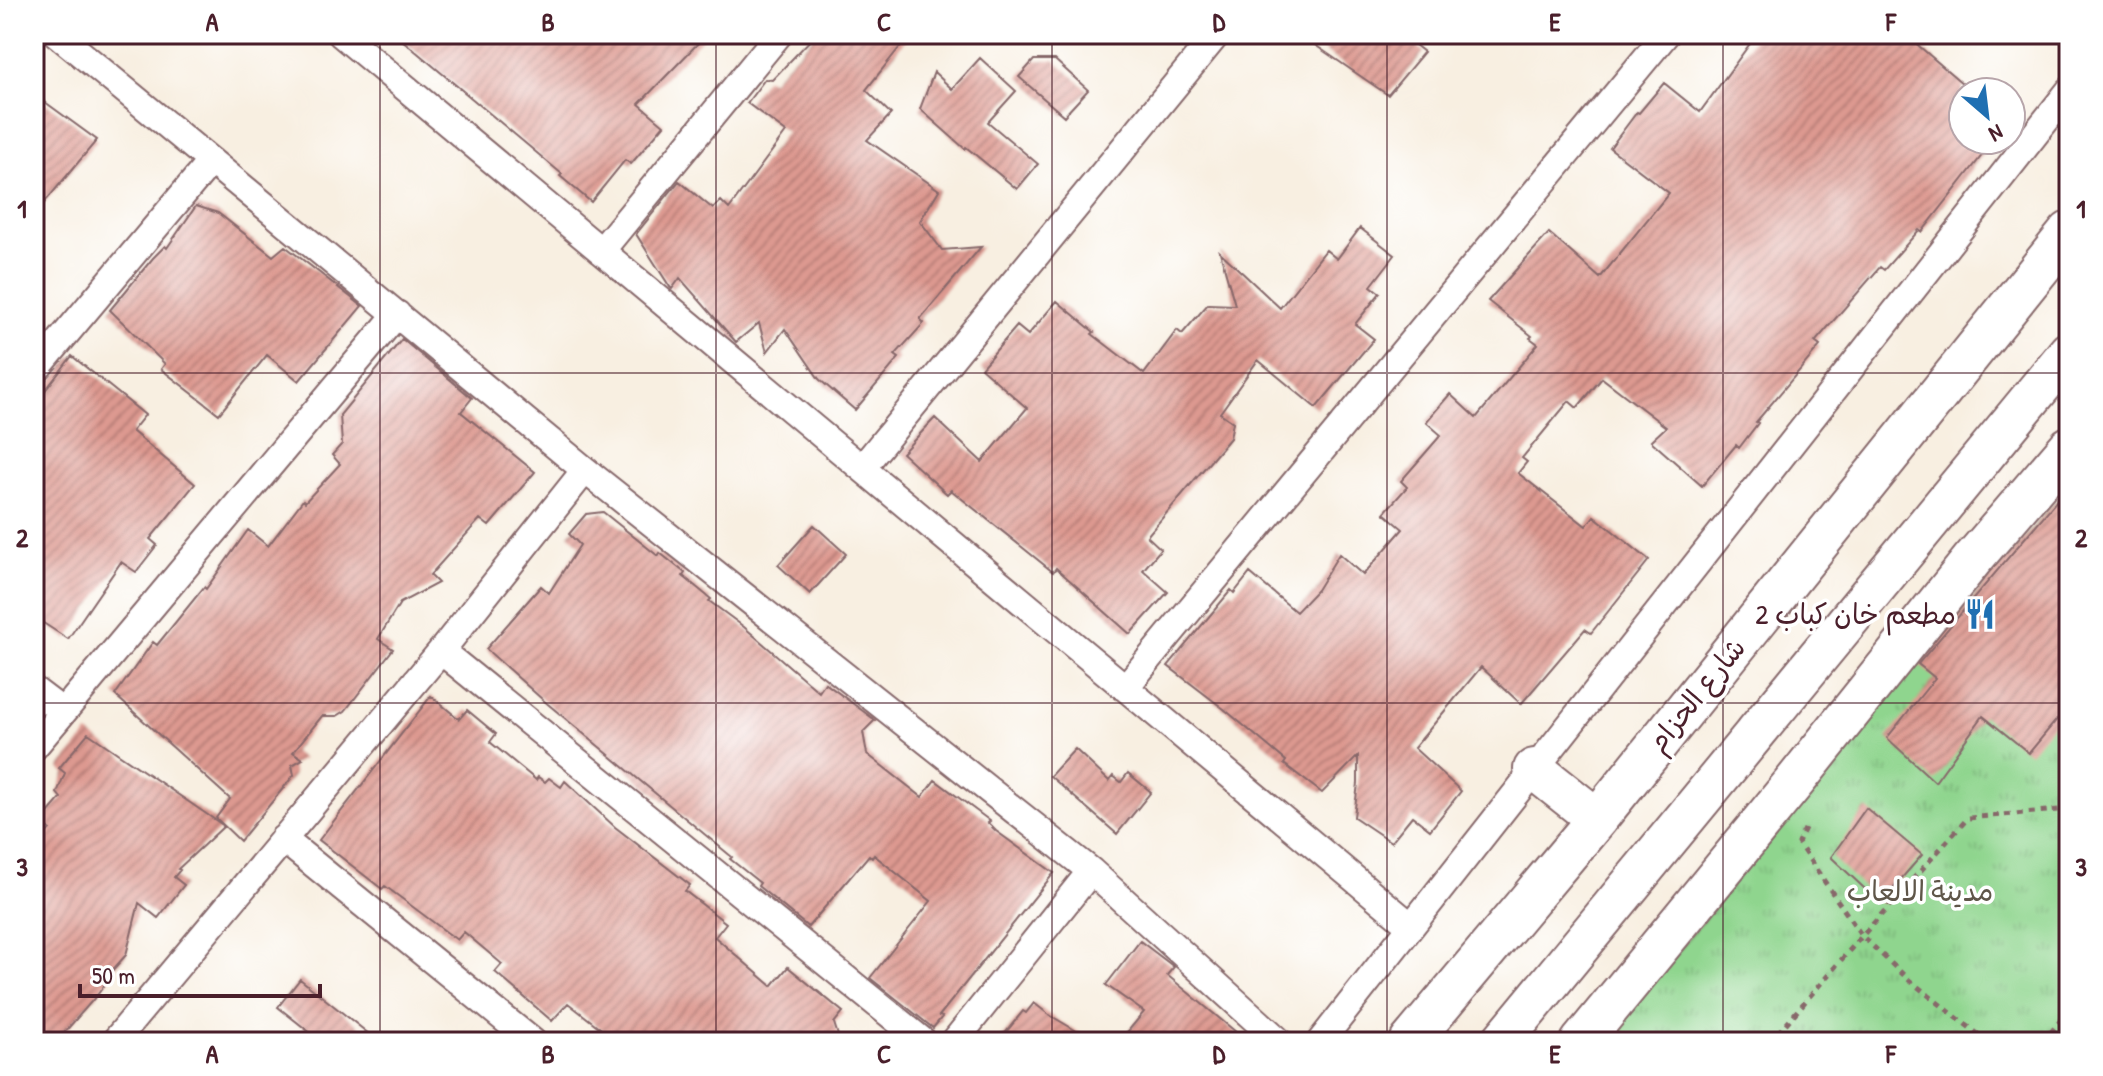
<svg xmlns="http://www.w3.org/2000/svg" width="2103" height="1076" font-family="'Patrick Hand','Playpen Sans Arabic',sans-serif">
<defs>
<pattern id="park-tufts" width="24" height="20" patternUnits="userSpaceOnUse" patternTransform="scale(2)"><rect width="24" height="20" fill="#8fd58e"/><path d="M3 7l-1-3M5 7V3M7 7l1-3M15 17l-1-3M17 17v-4M19 17l1-3" fill="none" stroke="#7db67b"/></pattern>
<pattern id="building-hatch" width="6" height="6" patternUnits="userSpaceOnUse" patternTransform="scale(2)"><rect width="6" height="6" fill="#dd9990"/><path d="M-1 1l2-2M0 6l6-6M5 7l2-2" fill="none" stroke="#b57c76"/></pattern>
</defs>
<rect width="100%" height="100%" fill="#fff"/>
<filter id="ink" filterUnits="userSpaceOnUse"><feTurbulence type="fractalNoise" baseFrequency=".0125" numOctaves="2"/><feDisplacementMap in="SourceGraphic" scale="16" xChannelSelector="R" yChannelSelector="G"/><feConvolveMatrix kernelMatrix="1 2 1 2 8 2 1 2 1" color-interpolation-filters="sRGB"/></filter>
<filter id="wash" filterUnits="userSpaceOnUse"><feTurbulence type="fractalNoise" baseFrequency=".006" numOctaves="4" result="noise"/><feDisplacementMap in="SourceGraphic" scale="32" xChannelSelector="R" yChannelSelector="G"/><feGaussianBlur stdDeviation="1.8" result="paint"/><feColorMatrix in="noise" values="0 0 0 0 0 0 0 0 0 0 0 0 0 0 0 0 0 1.4 0 .05"/><feComposite in="paint" operator="in"/></filter>
<g filter="url(#wash)">
<rect width="100%" height="100%" fill="#f8efe1"/>
<path fill="url(#park-tufts)" stroke="#6c7a5c" stroke-width="2" d="M2069,486V1042H1604L1791,812Z"/>
<g id="blocks">
<path fill="url(#building-hatch)" d="M395,34H707L639,104L664,125L631,164L625,160L591,202L560,176L562,174Z
M816,34H910L866,90L891,114L867,140L939,190L920,221L942,250L981,247L920,319L924,323L895,355L899,358L855,410L819,379L785,329L767,352L759,323L736,342L680,278L672,289L670,287L636,234L679,181L713,209L721,201L729,209L786,132L747,103L765,79L772,80Z
M1299,34H1401L1424,52L1388,95Z
M1757,34H1905L1963,84V140H1994L1922,232L1919,230L1884,270L1880,267L1815,342L1820,346L1756,422L1758,423L1739,448L1736,445L1702,486L1651,441L1666,427L1602,378L1577,408L1569,401L1522,458L1527,462L1518,473L1586,526L1594,516L1649,560L1591,633L1585,629L1521,704L1481,667L1414,748L1461,791L1430,830L1412,816L1391,842L1354,817L1358,783V756L1322,793L1284,764L1286,761L1224,709L1168,666L1231,590L1234,593L1250,573L1296,612L1317,590L1339,554L1363,575L1403,529L1384,513L1407,487L1401,481L1441,435L1426,422L1450,394L1476,418L1538,344L1530,338L1532,336L1488,301L1549,233L1600,278L1669,193L1610,148L1637,112L1639,113L1664,83L1700,112Z
M980,58L1016,91L988,122L1038,164L1017,189L966,147L965,149L920,109L934,72L952,89Z
M1034,60H1055L1088,90L1064,116L1019,77Z
M34,94L97,140L34,215Z
M196,206L218,213L273,256L285,246L362,306L299,381L267,355L219,414L161,369L165,364L110,310L153,258L165,246L167,248Z
M1360,228L1395,255L1371,286L1380,293L1355,324L1374,339L1316,408L1258,360L1220,413L1233,422L1230,438L1147,536L1161,549L1143,570L1168,592L1130,634L1056,568L1053,572L951,490L947,494L902,453L935,418L982,462L1027,408L981,368L1017,326L1028,335L1057,301L1094,332L1092,334L1144,374L1177,330L1182,334L1208,304L1235,305L1220,252L1280,308L1326,250L1337,259Z
M402,339L472,398L461,412L535,472L489,526L480,519L430,575L438,583L400,603L378,639L393,649L345,711L337,716H322L293,752L303,759L292,765L294,775L240,841L216,818L230,799L115,695L153,642L157,645L204,587L206,589L248,530L268,546L303,500L305,502L340,464L332,455L342,444L340,415Z
M72,356L145,415L132,431L195,484L150,539L157,545L136,572L121,562L68,639L34,617V405Z
M2069,486V705L2029,753L1983,716L1935,782L1887,738L1935,678L1918,664Z
M603,512L658,556L660,553L685,573L683,576L711,599L709,601L744,627L819,692L825,683L875,720L863,732L867,754L922,797L935,780L990,821L988,823L996,831L1054,873L939,1016L942,1017L933,1028L870,978L931,901L874,855L872,858L869,855L808,927L758,886L760,883L730,859L732,857L543,700L486,649L541,586L549,593L580,545L569,534L586,514Z
M814,525L846,554L810,594L778,565Z
M431,696L459,719L467,710L496,734L490,742L536,780L538,777L545,782L549,778L561,787L565,781L615,827L690,885L685,891L726,923L715,937L772,986L788,967L843,1012L834,1023L840,1042H618L568,1003L552,1021L495,972L502,964L464,932L457,940L385,886L382,889L319,840Z
M88,733L224,826L178,869L180,870L174,877L184,885L158,918L139,903L126,955L108,975L110,977L98,994L56,1042H34V848L50,829L41,821L61,798L57,793L65,773L59,768Z
M1075,749L1109,781L1113,776L1121,782L1128,773L1151,792L1117,834L1050,776Z
M1866,808L1922,855L1880,903L1831,857Z
M1140,941L1174,967L1167,975L1248,1042H1119L1144,1012L1106,985Z
M300,979L379,1042H322L278,1007Z
M1034,1003L1048,1014L1095,1042H998L1023,1011L1026,1013Z"/>
</g>
</g>
<g filter="url(#ink)">
<use href="#blocks" fill-opacity="0" stroke="#87686b" stroke-width="2"/>
<g fill="none" stroke-linecap="round" stroke-linejoin="round">
<defs>
<path id="street" d="M57,34L585,470L1091,871L1280,1042
M341,34L1411,926
M601,251L779,34
M34,372L211,161
M862,468L1217,34
M441,651L924,1042
M1125,688L1666,34
M34,690L63,712
M34,747L397,314
M283,839L533,1042
M114,1042L441,651L585,470
M954,1042L1091,871
M1320,1042L2069,91"/>
<path id="primary" d="M1534,769L1597,819
M1410,1042L1597,819L2069,232
M1501,1042L2069,352
M1581,1042L1796,780L1972,560L2069,447"/>
</defs>
<use href="#street" stroke="#87686b" stroke-width="30"/>
<use href="#primary" stroke="#87686b" stroke-width="44"/>
<path stroke="#87686b" stroke-width="5" stroke-dasharray="6 6" stroke-linecap="butt" d="M1805,829L1798,843L1862,936L1909,980L1988,1042
M1770,1042L1862,936L1968,818L2069,809
M2043,1042L2069,1010"/>
<use href="#street" stroke="#fff" stroke-width="26"/>
<use href="#primary" stroke="#fff" stroke-width="40"/>
</g>
</g>
<path fill="none" stroke="#4a1f2b" stroke-width="2" stroke-opacity="0.55" d="M380,34V1042M716,34V1042M1052,34V1042M1387,34V1042M1723,34V1042M34,373H2069M34,703H2069"/>
<defs>
<symbol id="restaurant-bare" viewBox="-9 -9 18 18"><path d="M-5-6h1v4h1v-4h1v4h1v-4h1v5L-1.5 .5V6h-2V.5L-5-1ZM5-6V6H3V1.5H1.5Q1.5-4 5-6Z" fill="#1f6fb2" stroke="#fff" stroke-width="2.5" paint-order="stroke"/></symbol>
</defs>
<g fill-rule="evenodd">
<use href="#restaurant-bare" x="1958" y="592" width="44" height="44"/>
</g>
<g text-anchor="middle" dominant-baseline="central" stroke-width="7" stroke-linejoin="round" paint-order="stroke">
<g font-size="28" fill="#4a1f2b" stroke="#fff" text-anchor="end">
<text x="1956" y="614">مطعم خان كباب 2</text>
</g>
<g font-size="28" fill="#4a1f2b" stroke="#fff">
<text transform="translate(1696 695) rotate(-51)">شارع الحزام</text>
</g>
<g font-size="28" fill="#5f5649" stroke="#fff">
<text x="1920" y="891">مدينة الالعاب</text>
</g>
</g>
<rect width="2103" height="1076" fill="none" stroke="#fff" stroke-width="88"/>
<g transform="translate(1987 116) rotate(152)"><circle r="38" fill="#ffffff" stroke="#b7a5aa" stroke-width="2"/>
<path d="M0-6L14 30L0 20L-14 30Z" fill="#1f6fb2"/>
<text y="-12" font-size="22" font-weight="bold" text-anchor="middle" fill="#4a1f2b">N</text>
</g>
<path d="M80 984v12h240v-12" fill="none" stroke="#4a1f2b" stroke-width="4"/>
<text x="92" y="984" font-size="24" fill="#4a1f2b" stroke="#ffffff" stroke-width="6" paint-order="stroke">50 m</text>
<rect x="44" y="44" width="2015" height="988" fill="none" stroke="#4a1f2b" stroke-width="3"/>
<g font-size="26" text-anchor="middle" font-weight="bold" fill="#4a1f2b">
<text x="212" y="31">A</text>
<text x="548" y="31">B</text>
<text x="884" y="31">C</text>
<text x="1219" y="31">D</text>
<text x="1555" y="31">E</text>
<text x="1891" y="31">F</text>
<text x="22" y="218">1</text>
<text x="2081" y="218">1</text>
<text x="22" y="547">2</text>
<text x="2081" y="547">2</text>
<text x="22" y="876">3</text>
<text x="2081" y="876">3</text>
<text x="212" y="1063">A</text>
<text x="548" y="1063">B</text>
<text x="884" y="1063">C</text>
<text x="1219" y="1063">D</text>
<text x="1555" y="1063">E</text>
<text x="1891" y="1063">F</text>
</g>
</svg>
